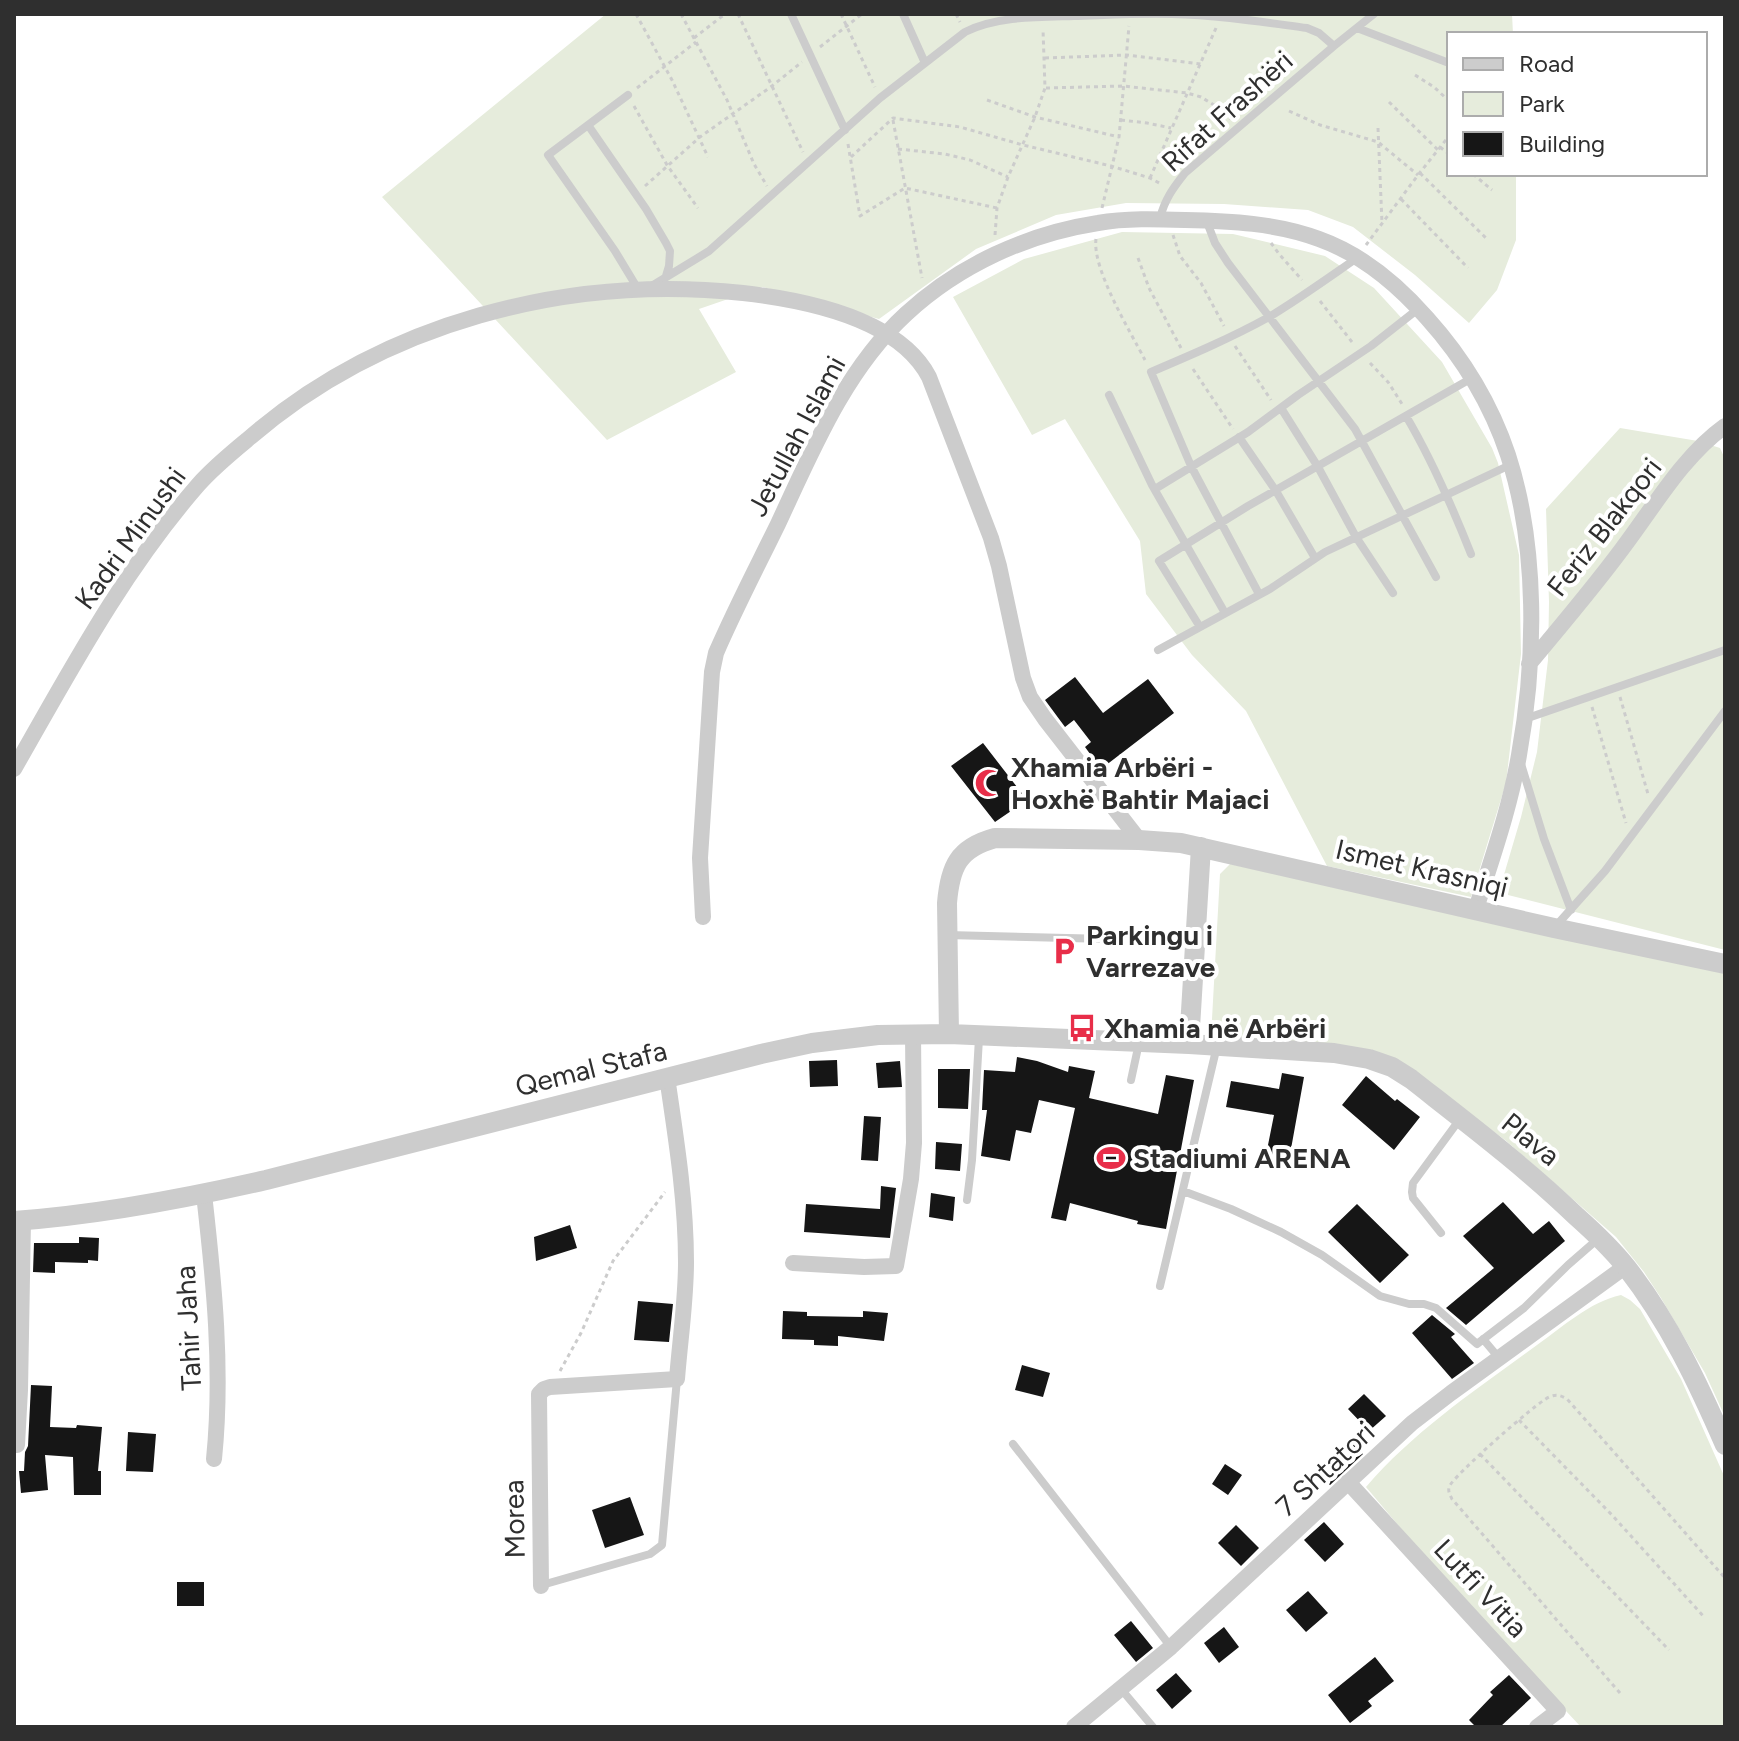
<svg xmlns="http://www.w3.org/2000/svg" width="1739" height="1741" font-family="Figtree,sans-serif">
<rect width="100%" height="100%" fill="#fff"/>
<path fill="#e6ecdc" d="M606,14H1512L1513,34H1449V174H1516V240L1497,290L1469,323L1415,275L1353,227L1308,210L1224,204L1126,203L1056,215L976,249L879,319L763,287L699,309L736,372L607,440L382,197Z
M1122,232L1233,234L1325,256L1374,288L1442,362L1492,448L1498,463L1519,555L1521,654L1506,783L1471,897L1327,866L1246,711L1192,655L1146,594L1140,541L1065,419L1032,435L953,297L1024,259Z
M1620,428L1698,441L1720,448L1725,459V950L1508,895L1503,878L1521,817L1537,752L1548,660L1549,602L1546,509Z
M1230,864L1725,969V1417L1705,1373L1661,1298L1644,1272L1616,1237L1505,1140L1435,1088L1406,1067L1211,1037L1220,874Z
M1621,1295L1630,1300L1640,1309L1681,1379L1725,1478V1727H1581L1457,1595L1366,1487C1414,1431 1477,1389 1537,1345C1563,1327 1589,1302 1621,1295Z"/>
<path fill="#161616" d="M1075,677L1103,713L1148,679L1174,713L1101,769L1085,747L1091,742L1074,720L1065,727L1045,700Z
M983,743L1027,800L995,822L951,766Z
M1017,1057L1037,1061L1068,1072L1069,1066L1095,1071L1089,1098L1158,1114L1166,1075L1194,1080L1166,1229L1137,1224L1138,1221L1070,1203L1066,1221L1051,1218L1075,1108L1039,1100L1031,1133L1016,1130L1010,1161L981,1156L987,1110H982L984,1070L1015,1072Z
M837,1060L838,1086L810,1087L809,1061Z
M900,1061L902,1087L878,1088L876,1063Z
M938,1069H970L968,1109L938,1108Z
M1282,1073L1304,1077L1289,1160L1266,1155L1274,1115L1226,1107L1231,1081L1279,1089Z
M1366,1076L1395,1101L1397,1099L1420,1117L1394,1150L1342,1105Z
M864,1116L881,1117L878,1161L861,1160Z
M936,1142L962,1144L960,1171L935,1169Z
M881,1186L896,1188L890,1238L804,1232L806,1204L880,1209Z
M931,1193L955,1197L953,1221L929,1217Z
M1503,1202L1533,1234L1549,1221L1565,1241L1466,1325L1446,1308L1494,1268L1463,1236Z
M1357,1204L1409,1255L1380,1283L1328,1232Z
M570,1225L577,1248L536,1261L534,1237Z
M79,1237L99,1238L98,1261L88,1260V1263L55,1262V1273L33,1272L34,1243H79Z
M638,1301L673,1304L669,1342L634,1340Z
M783,1311L807,1312V1316L863,1317V1311L888,1313L884,1341L838,1336V1346L814,1345V1340L782,1339Z
M1432,1315L1455,1334L1451,1337L1474,1363L1452,1379L1412,1333Z
M1022,1365L1050,1373L1043,1397L1015,1390Z
M31,1385L52,1386L50,1427L76,1428L77,1425L102,1427L98,1471H101V1495H74L73,1457L45,1455L48,1490L21,1493L19,1471H24L25,1452L28,1446Z
M1364,1394L1386,1416L1369,1431L1348,1409Z
M128,1432L156,1434L153,1472L126,1471Z
M1350,1441L1363,1454L1330,1485L1318,1474Z
M1225,1464L1242,1475L1228,1495L1212,1484Z
M630,1497L644,1535L605,1548L592,1510Z
M1324,1522L1344,1544L1325,1562L1304,1540Z
M1236,1525L1259,1548L1241,1566L1218,1543Z
M177,1582H204V1606H177Z
M1308,1591L1328,1613L1306,1632L1286,1610Z
M1131,1621L1153,1648L1136,1662L1114,1635Z
M1224,1627L1239,1647L1219,1663L1204,1643Z
M1375,1657L1394,1681L1368,1701L1372,1706L1350,1723L1328,1695Z
M1176,1673L1192,1691L1172,1709L1156,1690Z
M1509,1675L1531,1698L1500,1727H1476L1469,1720L1493,1695L1490,1692Z"/>
<g fill="none" stroke-linecap="round" stroke-linejoin="round">
<path stroke="#ccc" stroke-width="3" stroke-dasharray="4 4" stroke-linecap="butt" d="M636,14L672,80L708,157
M681,14L727,100L754,164L767,186
M738,14L803,152
M841,14L875,87
M956,14L960,22
M694,38L725,14
M820,47L862,14
M1045,58L1127,55L1201,64
M1415,75L1434,87L1449,101
M637,88L696,42
M1046,88L1123,86L1187,93L1201,97L1214,105L1230,119
M987,100L1035,117L1119,137
M1389,102L1438,150
M634,106L667,165L698,208
M1289,111L1320,125L1378,142L1418,175
M893,120L922,278
M1121,120L1147,123L1171,128
M1378,128L1382,223
M848,144L860,216L905,188L997,208
M1440,147L1449,154
M898,149L945,154L970,160L1008,177
M851,157L893,118L960,127L1023,145L1111,166L1150,178L1161,184
M1420,173L1488,240
M1473,174L1492,190
M1150,178L1216,28
M645,186L700,137L772,86L802,62
M1401,199L1468,268
M1102,208L1119,137L1129,26
M995,235L997,208L1008,177L1035,117L1045,88L1043,29
M1173,235L1180,256L1201,283L1224,326
M1096,239C1092,269 1130,331 1145,360
M1271,243L1279,254L1302,280
M1366,245L1418,175L1449,136
M1138,258L1149,288L1181,348
M1320,301L1352,342
M1235,346L1271,400
M1370,363L1388,382L1402,404
M1193,369L1233,429
M1620,697L1648,794
M1592,707L1626,823
M560,1371L581,1333L613,1261L665,1192
M1519,1420L1612,1515L1705,1618
M1480,1454L1669,1650
M1620,1693L1452,1499C1450,1495 1448,1492 1449,1487C1453,1476 1536,1403 1549,1397C1556,1394 1560,1395 1567,1399L1725,1578"/>
<path stroke="#ccc" stroke-width="8" d="M791,14L845,130
M903,14L925,63
M1357,28L1449,63
M628,95L548,155L615,251L638,289
M588,125L646,209L666,243L670,251L669,266L666,276
M1160,218C1165,199 1173,188 1185,173L1334,46L1374,14
M1207,222L1215,243L1228,263L1355,429L1436,577
M650,287L709,251L880,98L965,32C997,16 1038,17 1074,16C1106,15 1139,13 1172,14C1217,15 1262,22 1307,28L1319,33L1334,46
M1109,395L1152,485L1225,613
M1281,408L1318,467L1356,537L1393,593
M1406,416C1432,460 1452,506 1471,554
M1239,437L1276,491L1315,558
M1155,489L1248,432L1298,395L1371,346L1418,309
M1259,594L1191,466L1151,372C1191,355 1231,338 1269,317C1299,299 1328,278 1357,258
M1200,627L1159,561L1248,506L1472,378
M1158,650L1270,589L1325,552L1510,465
M1525,719L1725,650
M1521,764L1544,839L1571,910
M1555,927L1605,871L1725,711
M947,935L1108,939L1194,944
M1131,1080L1139,1043
M1183,1191L1231,1209L1281,1232L1322,1255L1380,1296L1409,1304H1424L1436,1308L1477,1344L1524,1308L1568,1265L1599,1238
M967,1200L972,1160L979,1038
M1441,1233L1413,1198L1412,1192L1413,1183L1460,1119
M1160,1286L1217,1046
M1483,1339L1499,1358
M1013,1444L1171,1647
M542,1585L650,1554L662,1545L677,1379
M1121,1689L1153,1727"/>
<path stroke="#ccc" stroke-width="16" d="M1529,664C1561,626 1593,588 1622,549C1654,507 1682,457 1725,426
M14,769C70,671 123,571 198,485C212,469 230,454 247,440C381,323 567,274 743,293C804,300 898,318 929,377L991,538L999,566L1023,678L1030,697L1045,719L1139,840
M703,917L700,858L712,672L716,653C735,609 757,567 778,524C812,451 845,370 906,314C959,265 1027,234 1098,223C1126,218 1156,219 1185,220C1229,221 1277,223 1319,239C1361,254 1398,285 1427,318C1463,358 1491,404 1508,455C1538,547 1536,661 1519,755C1510,808 1492,858 1476,909
M204,1194C214,1282 223,1371 214,1459
M793,1263L864,1267L896,1266L911,1179L914,1143L913,1033
M17,1445L20,1390L23,1220
M1348,1482L1558,1711L1537,1727
M541,1586L539,1394L544,1389L550,1387L677,1379C680,1340 686,1301 686,1262C686,1200 676,1138 667,1077
M1074,1727L1171,1647L1412,1423L1451,1393L1626,1266"/>
<path stroke="#ccc" stroke-width="20" d="M949,1034L947,903C950,867 958,848 995,838L1139,840L1181,843L1554,928L1725,964
M1189,1044L1201,847
M14,1221C99,1215 183,1199 266,1180L761,1054L812,1043L878,1035L949,1034L1189,1044L1334,1053L1369,1059L1392,1067L1411,1079C1467,1123 1524,1166 1576,1216C1594,1232 1612,1249 1627,1268C1669,1322 1698,1383 1725,1445"/>
</g>
<defs>
<symbol id="mosque-bare" viewBox="-9 -9 18 18"><path d="M3.5-4.9A6 6 0 1 0 3.5 4.9A5 5 0 1 1 3.5-4.9Z" fill="#e82e49" stroke="#fff" stroke-width="2.5" paint-order="stroke"/></symbol>
<symbol id="parking-bare" viewBox="-9 -9 18 18"><path d="M-3.5-5.5H1a3.5 3.5 0 0 1 0 7H-1V5.5H-3.5ZM-1-3.4V-.6H.8a1.4 1.4 0 0 0 0-2.8Z" fill="#e82e49" stroke="#fff" stroke-width="2.5" paint-order="stroke"/></symbol>
<symbol id="bus-bare" viewBox="-9 -9 18 18"><path d="M-5-6H5V4H4V6H2V4H-2V6H-4V4H-5ZM-3.5-4V0h7V-4ZM-3.5 1.2v1.5H-2V1.2ZM2 1.2v1.5H3.5V1.2Z" fill="#e82e49" stroke="#fff" stroke-width="2.5" paint-order="stroke"/></symbol>
<symbol id="stadium-bare" viewBox="-9 -9 18 18"><path d="M0-5a6.5 5 0 1 0 0 10a6.5 5 0 1 0 0-10ZM-3.5-1.8h7v3.6h-7Z" fill="#e82e49" stroke="#fff" stroke-width="2.5" paint-order="stroke"/></symbol>
</defs>
<g fill-rule="evenodd">
<use href="#mosque-bare" x="969" y="763" width="40" height="40"/>
<use href="#parking-bare" x="1044" y="931" width="40" height="40"/>
<use href="#bus-bare" x="1062" y="1008" width="40" height="40"/>
<use href="#stadium-bare" x="1091" y="1138" width="40" height="40"/>
</g>
<g text-anchor="middle" dominant-baseline="central" stroke-width="8" stroke-linejoin="round" paint-order="stroke">
<g font-size="28" fill="#2f2f2f" stroke="#fff">
<text transform="translate(1227 111) rotate(-42)">Rifat Frashëri</text>
<text transform="translate(796 436) rotate(-62)">Jetullah Islami</text>
<text transform="translate(1604 527) rotate(-52)">Feriz Blakqori</text>
<text transform="translate(130 538) rotate(-54)">Kadri Minushi</text>
<text transform="translate(1422 868) rotate(13)">Ismet Krasniqi</text>
<text transform="translate(591 1068) rotate(-14)">Qemal Stafa</text>
<text transform="translate(1531 1139) rotate(39)">Plava</text>
<text transform="translate(188 1328) rotate(-93)">Tahir Jaha</text>
<text transform="translate(1325 1469) rotate(-43)">7 Shtatori</text>
<text transform="translate(514 1519) rotate(-91)">Morea</text>
<text transform="translate(1481 1588) rotate(47)">Lutfi Vitia</text>
</g>
<g font-size="28" font-weight="bold" fill="#2f2f2f" stroke="#fff" text-anchor="start">
<text x="1011" y="767">Xhamia Arbëri -<tspan x="1011" dy="32">Hoxhë Bahtir Majaci</tspan></text>
<text x="1086" y="935">Parkingu i<tspan x="1086" dy="32">Varrezave</tspan></text>
<text x="1104" y="1028">Xhamia në Arbëri</text>
<text x="1133" y="1158">Stadiumi ARENA</text>
</g>
</g>
<rect width="1739" height="1741" fill="none" stroke="#2f2f2f" stroke-width="32"/>
<rect x="1447" y="32" width="260" height="144" fill="#ffffff" stroke="#acacac" stroke-width="2"/>
<rect x="1463" y="58" width="40" height="12" fill="#cccccc" stroke="#acacac" stroke-width="2"/>
<text x="1519" y="72" font-size="24" fill="#2f2f2f">Road</text>
<rect x="1463" y="92" width="40" height="24" fill="#e6ecdc" stroke="#acacac" stroke-width="2"/>
<text x="1519" y="112" font-size="24" fill="#2f2f2f">Park</text>
<rect x="1463" y="132" width="40" height="24" fill="#161616" stroke="#acacac" stroke-width="2"/>
<text x="1519" y="152" font-size="24" fill="#2f2f2f">Building</text>
</svg>
